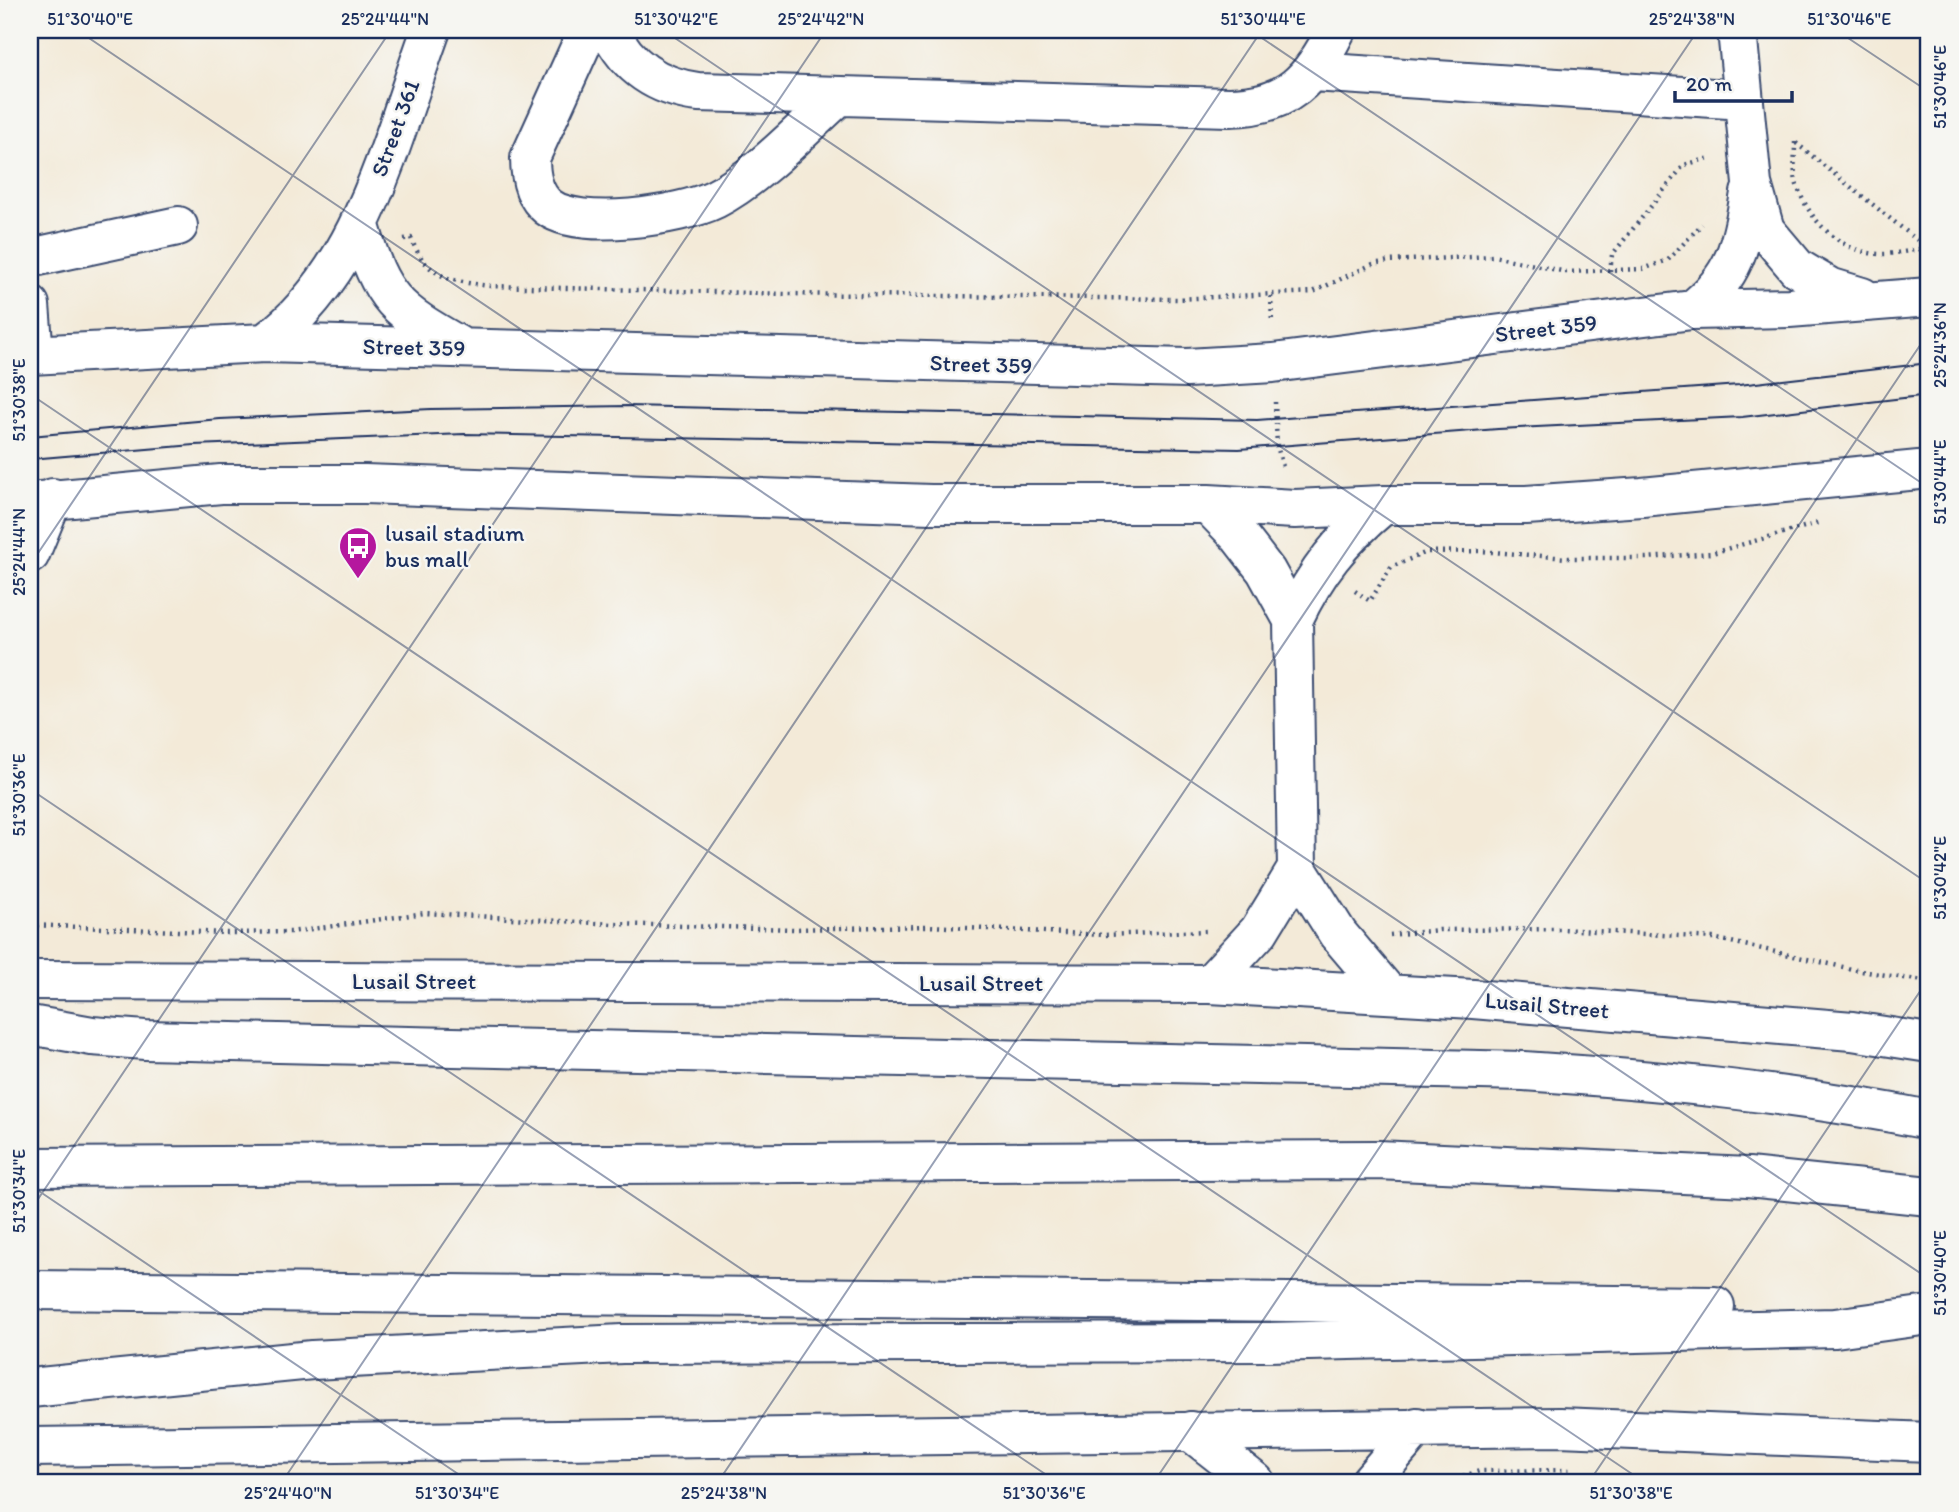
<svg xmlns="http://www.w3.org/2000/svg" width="1959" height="1512" font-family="Itim,sans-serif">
<rect width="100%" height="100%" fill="#f6f6f2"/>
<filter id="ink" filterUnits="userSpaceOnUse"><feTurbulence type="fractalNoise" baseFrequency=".0143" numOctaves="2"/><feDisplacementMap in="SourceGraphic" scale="14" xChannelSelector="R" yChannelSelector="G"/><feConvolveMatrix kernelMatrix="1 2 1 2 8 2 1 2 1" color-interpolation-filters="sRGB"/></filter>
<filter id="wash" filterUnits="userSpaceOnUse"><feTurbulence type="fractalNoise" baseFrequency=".00686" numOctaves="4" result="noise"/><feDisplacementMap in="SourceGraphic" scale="28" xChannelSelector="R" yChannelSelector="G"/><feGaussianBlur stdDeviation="1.57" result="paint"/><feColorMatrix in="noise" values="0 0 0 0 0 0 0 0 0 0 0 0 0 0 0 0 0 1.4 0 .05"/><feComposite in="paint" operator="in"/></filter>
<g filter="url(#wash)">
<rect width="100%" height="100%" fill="#f3ead8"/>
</g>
<g filter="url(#ink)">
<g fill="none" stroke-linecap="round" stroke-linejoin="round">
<defs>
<path id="minor" d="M588,30L530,158C530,176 533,195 548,207C579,231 681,216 715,199C757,178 803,128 839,96
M610,30C627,67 658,87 698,92L1229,107C1289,106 1311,80 1336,30
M1737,30L1752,184L1765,230L1797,268L1829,287L1862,297
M1313,72L1744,100
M360,226C381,300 396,310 461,347
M30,258L178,226
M30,305L34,354
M1692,310C1735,277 1742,244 1750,193
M265,343C363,271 391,139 431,30
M30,355L265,343L1187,368L1273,363L1692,310L1789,308L1929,297
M30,502L221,484H365L931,504H1208L1295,509L1383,505H1526L1642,497L1929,469
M1208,504L1239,536L1266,571L1293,620L1297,869L1338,934L1388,993
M30,554L53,498
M1293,620C1316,571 1341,540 1383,505
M30,980L1210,984L1473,999L1852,1031L1929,1043
M1210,984L1259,931L1297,869
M1190,1431L1255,1482
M30,1447L1560,1427L1929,1442
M1370,1482L1417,1427"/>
<path id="highway" d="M30,1025L92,1036L145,1040L1524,1071C1660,1080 1795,1093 1929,1120
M30,1167L1378,1160L1748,1177L1929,1196
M30,1290L1715,1306
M30,1388L312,1360L622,1344L1268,1342L1835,1328L1929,1315"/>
</defs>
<use href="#minor" stroke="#3b4b70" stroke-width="42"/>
<use href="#highway" stroke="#3b4b70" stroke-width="42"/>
<path stroke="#3b4b70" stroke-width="4.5" stroke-dasharray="2 5" stroke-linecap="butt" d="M1795,142C1795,156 1793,171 1797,185C1808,220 1842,254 1881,254C1897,254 1914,250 1929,247
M1796,143L1927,248
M404,239L411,238C427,279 451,281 490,286L787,294L1177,299L1313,292L1373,264L1389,261L1494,256L1566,272L1643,269L1668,260L1702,224
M1610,271L1612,255L1684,165L1709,158
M1271,296L1272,324
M1275,402L1277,446L1284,470
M1355,591L1370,601L1391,567L1427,552L1480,551L1567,558H1646L1712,553L1818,523
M30,925L227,933L291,932L425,913L613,924L794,929L928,926L1104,935L1207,931
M1390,935L1439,930L1561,929L1713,938L1861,971L1929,982
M1443,1482L1480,1471L1573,1470"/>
<use href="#minor" stroke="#fff" stroke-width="38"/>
<use href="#highway" stroke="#fff" stroke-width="38"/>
<path stroke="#1b2f5e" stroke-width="2" d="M30,436L220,419L431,409L628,406L1257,420L1739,385L1929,363
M30,459L194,445L464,434L1239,449L1498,429L1742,417L1929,395"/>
</g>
</g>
<path fill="none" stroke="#1b2f5e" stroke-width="2" stroke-opacity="0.45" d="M77,30L1929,1279M663,30L1929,884M1250,30L1929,488M1836,30L1929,92M30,394L1644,1482M30,565L391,30M30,789L1057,1482M30,1185L470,1482M30,1211L826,30M282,1482L1262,30M718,1482L1698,30M1154,1482L1929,332M1589,1482L1929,978"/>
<defs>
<symbol id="bus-pin" viewBox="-11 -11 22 30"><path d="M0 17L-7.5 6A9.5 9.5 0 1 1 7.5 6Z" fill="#b5179e" stroke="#f6f6f2"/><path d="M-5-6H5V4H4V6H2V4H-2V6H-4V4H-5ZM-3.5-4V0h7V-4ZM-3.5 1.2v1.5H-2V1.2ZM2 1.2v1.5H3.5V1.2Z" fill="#fff"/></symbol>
</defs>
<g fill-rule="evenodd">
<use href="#bus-pin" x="336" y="524" width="44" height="60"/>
</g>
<g text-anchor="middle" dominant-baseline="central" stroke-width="5" stroke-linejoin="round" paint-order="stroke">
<g font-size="23" fill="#1b2f5e" stroke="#f6f6f2">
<text transform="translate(395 128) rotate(-70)">Street 361</text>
<text transform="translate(1546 328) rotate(-7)">Street 359</text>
<text transform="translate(414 347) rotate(1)">Street 359</text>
<text transform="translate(981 364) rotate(2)">Street 359</text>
<text x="414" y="981">Lusail Street</text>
<text x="981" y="983">Lusail Street</text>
<text transform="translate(1547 1005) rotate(5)">Lusail Street</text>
</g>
<g font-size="23" fill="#1b2f5e" stroke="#f6f6f2" text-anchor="start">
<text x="385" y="533">lusail stadium<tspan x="385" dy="26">bus mall</tspan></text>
</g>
</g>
<rect width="1959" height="1512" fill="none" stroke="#f6f6f2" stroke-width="77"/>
<path d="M1675 91v10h117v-10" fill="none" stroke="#1b2f5e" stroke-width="3.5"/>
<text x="1686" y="91" font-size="21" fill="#1b2f5e" stroke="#f6f6f2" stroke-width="5" paint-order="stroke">20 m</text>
<rect x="38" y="38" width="1882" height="1436" fill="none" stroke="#1b2f5e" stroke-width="2.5"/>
<g font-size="18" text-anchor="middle" fill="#1b2f5e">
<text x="90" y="25">51°30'40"E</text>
<text x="385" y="25">25°24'44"N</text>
<text x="676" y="25">51°30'42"E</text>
<text x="821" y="25">25°24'42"N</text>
<text x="1263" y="25">51°30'44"E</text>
<text x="1692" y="25">25°24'38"N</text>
<text x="1849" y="25">51°30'46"E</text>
<text transform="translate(1940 87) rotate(-90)" y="6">51°30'46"E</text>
<text transform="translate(1940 345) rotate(-90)" y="6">25°24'36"N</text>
<text transform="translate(19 400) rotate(-90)" y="6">51°30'38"E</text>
<text transform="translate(1940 482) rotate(-90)" y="6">51°30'44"E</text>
<text transform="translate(19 552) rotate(-90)" y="6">25°24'44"N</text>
<text transform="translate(19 795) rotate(-90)" y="6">51°30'36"E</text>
<text transform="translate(1940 878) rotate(-90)" y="6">51°30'42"E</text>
<text transform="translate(19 1191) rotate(-90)" y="6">51°30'34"E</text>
<text transform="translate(1940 1273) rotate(-90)" y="6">51°30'40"E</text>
<text x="288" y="1499">25°24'40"N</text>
<text x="457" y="1499">51°30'34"E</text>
<text x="724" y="1499">25°24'38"N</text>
<text x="1044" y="1499">51°30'36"E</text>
<text x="1631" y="1499">51°30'38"E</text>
</g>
</svg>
